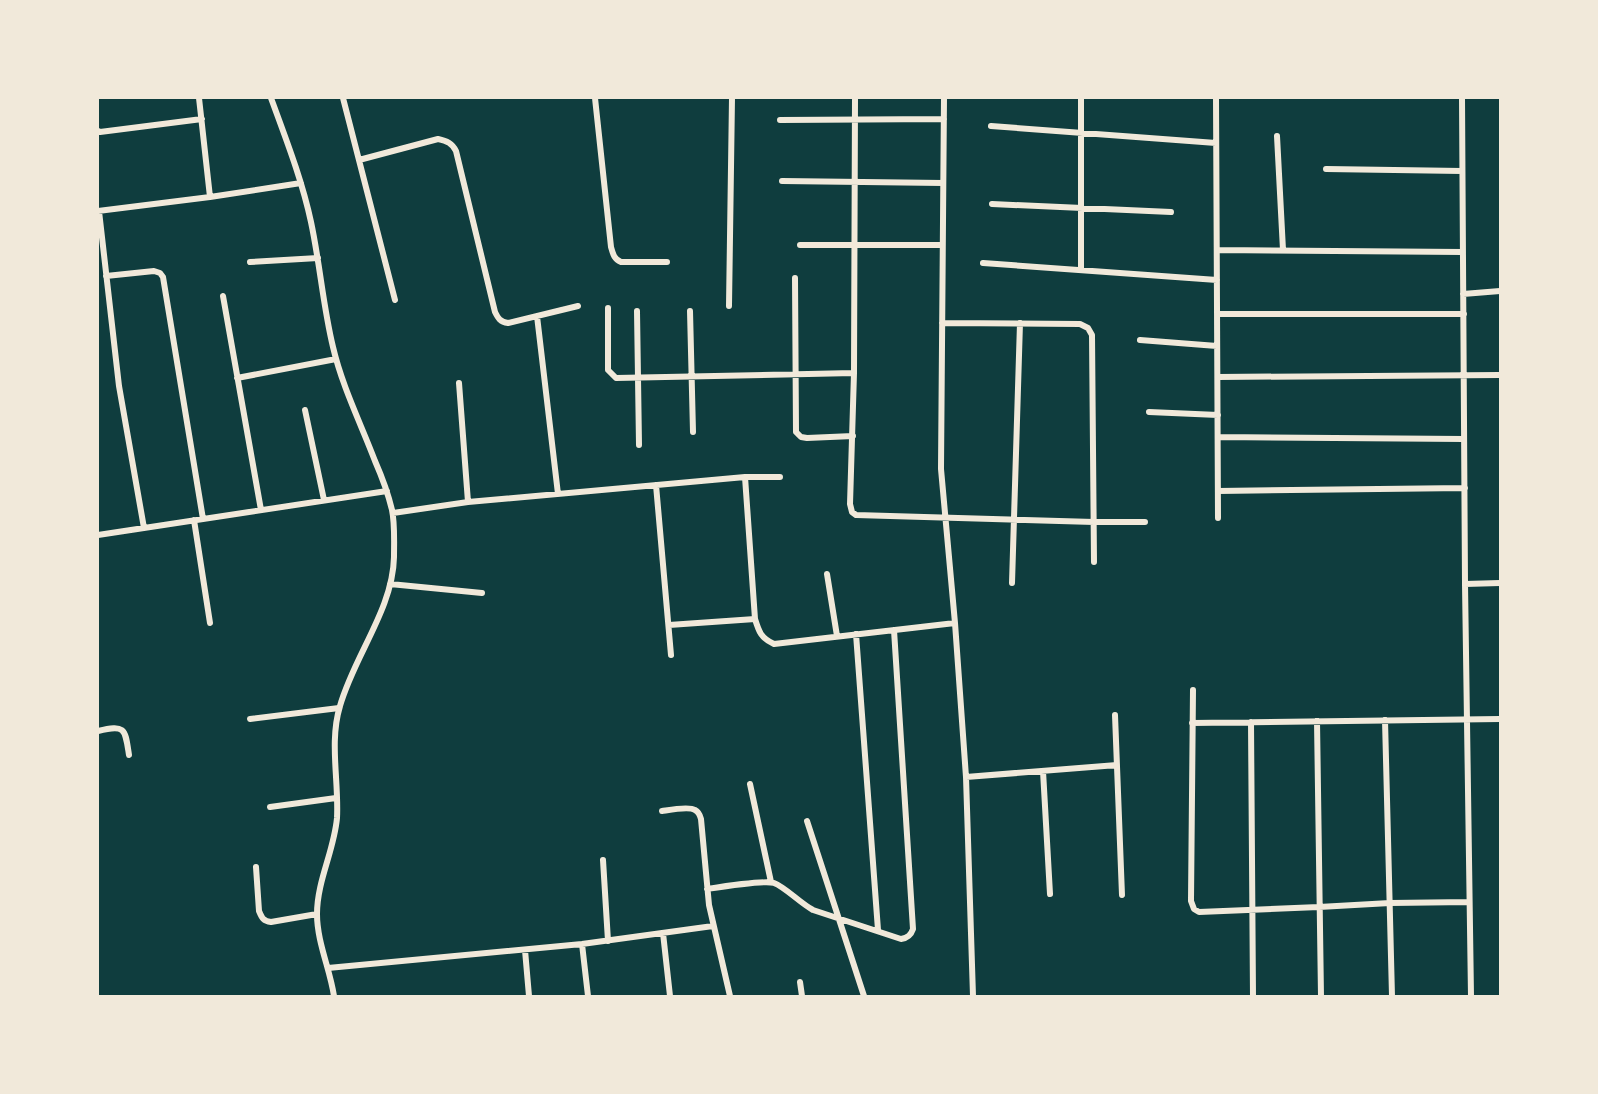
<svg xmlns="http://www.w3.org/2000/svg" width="1598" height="1094" font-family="'PT Serif',serif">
<rect width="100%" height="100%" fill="#0f3d3e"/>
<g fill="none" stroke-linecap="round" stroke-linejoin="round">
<path stroke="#f1e9da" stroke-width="6" d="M199,98L210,197
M271,98C286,139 302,180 311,222C320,264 323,306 333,347C342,386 361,424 375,461C382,477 388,493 392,510C395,524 394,542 394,557C393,609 354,656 340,706C329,742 339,781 337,818C334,851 317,881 317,914C317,942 330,969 334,996
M343,98L395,300
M595,98L611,247C613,254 614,259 621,262H667
M944,98L941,469L955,623L966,777L973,996
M1216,98L1218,518
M1462,98L1465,584L1471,996
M780,120L944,119
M991,126L1216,143
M98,131L100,132L202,119
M1277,136L1283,250
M359,160L438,139C447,141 452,143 456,151L495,312C498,318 500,322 508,323L578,306
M1326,169L1462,171
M782,181L943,183
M992,204L1171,212
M98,211L210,197L301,183
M99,211L119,386L144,528
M800,245H942
M1217,250L1463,252
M250,262L318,258
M983,263L1217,280
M1081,270V98
M106,276L154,271L160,273L163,277L203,519
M795,278L796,432L801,437L807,438L853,436
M1463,294L1500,291
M223,296L261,510
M729,306L732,98
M608,308V370L616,378L854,373L855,98
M637,311L639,445
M690,311L693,432
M1217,314H1464
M537,316L558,494
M942,323L1080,324L1088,328L1092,335L1094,562
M1140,340L1217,346
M854,373L850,504L852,512L856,515L1094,522H1145
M1218,377L1500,375
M237,378L336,359
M459,383L468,502
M305,410L324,500
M1149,412L1218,415
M1218,437L1464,439
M745,477H780
M656,485L671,655
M1218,491L1465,488
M393,513L468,502L745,477L755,619C759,632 761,638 774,644L955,623
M194,520L210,623
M98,535L387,491
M827,574L837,636
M1012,583L1020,323
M390,584L482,593
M1465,584L1500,583
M669,625L755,619
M856,634L878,930
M1193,690L1191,901L1194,909L1199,912L1319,907L1390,903L1469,902
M1115,715L1122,895
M250,719L339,708
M1385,720L1392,996
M1317,721L1321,996
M1251,722L1253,996
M1192,723L1500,719
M98,731C126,724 125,729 129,755
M1043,771L1050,894
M966,777L1117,765
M750,784L771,882
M270,807L336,798
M662,811C669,810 689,806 695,810C699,812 700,815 701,819L709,905L730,996
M807,821L864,996
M603,860L608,941
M256,867L259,911C262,918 263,921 271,922L317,914
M707,889C720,887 765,880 774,883C785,887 800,903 813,910L901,939C908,938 911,935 913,929L894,630
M663,933L670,996
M582,944L588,996
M525,950L529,996
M328,968L582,944L713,926
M800,982L802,996"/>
</g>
<rect width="1598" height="1094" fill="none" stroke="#f1e9da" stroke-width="198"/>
</svg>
